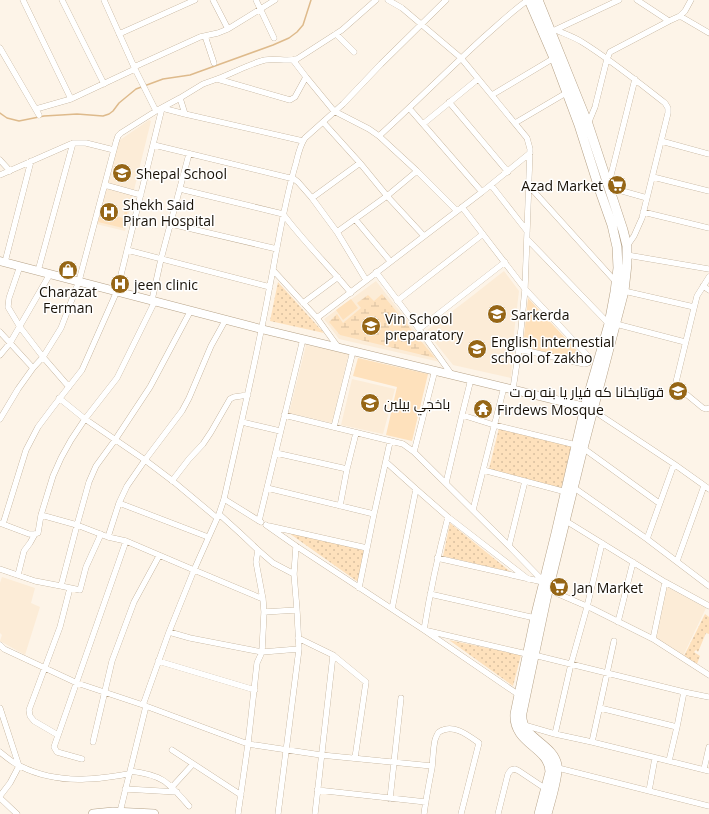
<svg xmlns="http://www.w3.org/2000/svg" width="709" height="814" font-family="'Open Sans',Cairo,sans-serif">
<defs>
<pattern id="wetland-marsh" width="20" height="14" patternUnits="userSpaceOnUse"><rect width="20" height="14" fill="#fee1bc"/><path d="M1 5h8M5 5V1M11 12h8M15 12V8" fill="none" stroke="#d9c0a0"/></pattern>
<pattern id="park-dots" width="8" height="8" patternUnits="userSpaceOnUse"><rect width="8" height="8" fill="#fee1bc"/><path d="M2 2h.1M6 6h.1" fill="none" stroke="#d9c0a0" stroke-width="1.8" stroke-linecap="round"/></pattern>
</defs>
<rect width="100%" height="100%" fill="#fdf4e8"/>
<path fill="#fcecd7" d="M149,120L151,121L134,190L107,183L117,142Z
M104,188L133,195L125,231L96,224Z
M504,271L519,291L514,333L511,378L453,365L426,331L467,300Z
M376,281L440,362L339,339L324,319Z
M306,345L349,353L332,423L289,413Z
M352,379L395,389L383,434L341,425Z
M2,577L35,588L31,603L40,607L25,655L0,641L2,635L0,633V583Z
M667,587L706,608L683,656L655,638Z"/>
<path fill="#fee1bc" d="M128,198L131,199L123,228L98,222L101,212L123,218Z
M528,298L581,355L582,358V360L579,361L523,346Z
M351,299L358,308L343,320L336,310Z
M358,358L428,374L412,441L386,435L397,387L353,376Z"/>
<path fill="url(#wetland-marsh)" d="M382,294L435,358L340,335L329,322L337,314L343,323L361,308L357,303L368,295L374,301Z"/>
<path fill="url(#park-dots)" d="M278,282L324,333L270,321Z
M499,428L572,446L561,488L489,469Z
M450,523L511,572L443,556Z
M286,531L365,551L358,582Z
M705,614L709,617V634L706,633L698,652L696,650L694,652L700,656L697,664L684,656Z
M449,640L521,655L513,686Z"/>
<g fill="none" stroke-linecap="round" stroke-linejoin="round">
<path stroke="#deba8b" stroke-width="1.5" d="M0,113L7,118L19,121L44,116L61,115L77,114L103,116L109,114L113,111L119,103L136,89L163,79L190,75L201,71L273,45L289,38L297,32L303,25L311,0"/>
<defs>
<path id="minor" d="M23,0L71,99
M62,0L104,84
M104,0L135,69L156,111
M213,0L228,29
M256,0L274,38
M388,0L402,8L461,58L527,138L530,149L525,289L519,349L513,389
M637,0L669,21
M680,16L709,33
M555,30L619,0
M556,30C565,34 574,37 582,42C611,60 638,82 665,103L668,108V113L642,218L634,236L627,246
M119,34L195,0
M336,34L354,52
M205,36L214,63
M0,48L39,115
M293,60L306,77L334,111L369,129L379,136L417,171L457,211
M134,67L200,37L218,33L228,29L275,0
M217,79C233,73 249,64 265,60C276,58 287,62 297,59L342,30L376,0
M635,79L608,187L647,198
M492,95L554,58
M180,98L185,114
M449,102L508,172
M162,108L185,114L303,141
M409,108L482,192
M36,109L71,99L135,69
M323,122L360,163L387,196L424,236
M515,123L566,93
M423,124L478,79
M588,124L595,107L607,59L610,52L669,21L680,16L685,11L691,0
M379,136C414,104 448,70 484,37C498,25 512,11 528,0
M661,141L709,154
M154,145L294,179L298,182L312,198L337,232L366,280
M0,160L10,171
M0,175L73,143H86L114,150
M653,177L709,191
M105,185L141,195
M491,185L527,231
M529,186L616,282
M180,189L283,214C304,242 329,266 351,293
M312,198L360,163
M462,207L525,289L588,356L589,360L588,363L584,364L519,349
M643,212L709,228
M355,219L390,261
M171,224L277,249
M337,232L387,196L417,171
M527,239L609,324
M127,250L270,287
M627,255L709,269
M5,262L31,161
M20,266L9,298L8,307L20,327L43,357L69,387
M273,270L317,318L338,347
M38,271L73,143
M376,272L419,329L452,375
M709,277L697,296L676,382L677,386L680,389L703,408L706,409L709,408
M703,286L709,290
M624,291L694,307
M152,300L161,259L189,154
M397,301L483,234
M303,303L338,277
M317,318L482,192L530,153
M616,324L685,342
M419,329L505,262
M0,332L33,368
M0,355L10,343L50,274
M59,398L85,419L145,460L174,482L217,518
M591,409L674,464L709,489
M284,415L403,444L414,452L435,370
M462,415L494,425L576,445
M0,419L18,389L33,368L43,357L61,328L79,281L116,142L118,136L121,133L156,111L180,98L203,84L217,79L290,100L295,97L306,77
M242,422L280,431
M334,427L353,351
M583,448L659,503
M414,452L509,546L544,582
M276,453L347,469
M386,462L416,489L392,609
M483,470L566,492
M172,481L189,459L203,444L211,432L230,399L234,397L248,395
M446,483L462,415L471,379
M573,487L647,539L709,586
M267,488L374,514
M416,489L448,517L528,579
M224,499L261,522
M119,503L208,537
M340,506L347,469L356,433
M473,510L504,387
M219,514L240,533L258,550
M41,515L77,525L108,537L126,541L194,570L169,632L143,705
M448,517C438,555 430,592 424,630L527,654
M259,521L303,339
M566,521L665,582L709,606
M0,523L29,534H35L38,533L41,515L53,476L61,458L71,440L85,419L117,378L155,301
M3,524L26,450L38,427L53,407L82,370L117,291L162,108
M266,525L296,546L424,630L519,695
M269,526L367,548
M108,537L119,503L127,486L145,460L182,411L189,398L211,346L226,319
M647,539L674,464
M509,546L525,481
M437,558L543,582
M677,561L704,486
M0,569L35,581L61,586L80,590L86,567L101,534
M18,575L24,551L30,543L35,534
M61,586L77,525L89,482L96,466L115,440L150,387L191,310
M359,588L374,514L390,442
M549,590L591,608L653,639L709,675
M430,594L535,618
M263,599L194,570L219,514L224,499C240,428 257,357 270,285C278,244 284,203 296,163C298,155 300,145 305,138L343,104L381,64L446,0
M264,612L297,610
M618,622L633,562
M169,632L190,638L262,652L299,649
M298,638L333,655L366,682L355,758
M653,639L665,582
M0,645L4,649L77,683L143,705L248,744L321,755L432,766
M534,655L684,692L709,697
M158,661L255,690
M0,708L19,766L10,783L0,796
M600,708L677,727
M524,725L555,734L592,742L709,771
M555,734L571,664L587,607L602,543
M58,735L34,721L30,716L29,710L60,627L70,588
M93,742L112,661L134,602L159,556
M592,742L614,641
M172,750L241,795
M0,752C6,757 13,763 20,766C40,776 64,780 86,779C100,779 115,776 129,774
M82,759L57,752L54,747L126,541
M669,761L677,727L684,692
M558,768L709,806
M704,769L709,747
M130,771C163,775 168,782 189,806
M172,787L193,764
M125,789L177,792
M317,790L426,802
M649,791L655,758
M0,798L17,814
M390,799L401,698
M120,812L146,706
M238,814L248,744L257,663L262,652L264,612L263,599L256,562L258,550L273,563L294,574
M278,814L299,649L297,610L294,574L296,546
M315,814L333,655
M424,814C426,799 429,783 432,768C433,759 433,749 435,740C436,737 437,734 439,732C453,723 468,735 479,743L461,814
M498,814L508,774L511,770L515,769L519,771L546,789"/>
<path id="secondary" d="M0,261L261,329L585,407"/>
<path id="primary" d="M529,0L554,58L579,125L600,191L612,225L617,247L618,268L615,292L609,324L585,407L556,533L535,618L515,714C513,744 550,747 550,772L539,814
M538,0L588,124L623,230L627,246V264L624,291L583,448L546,599L522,713C519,738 553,743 557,765C559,775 550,802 547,814
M93,814L113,812L154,814"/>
</defs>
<use href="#minor" stroke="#b5a186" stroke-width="6"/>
<use href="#secondary" stroke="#b5a186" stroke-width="9"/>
<use href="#primary" stroke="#b5a186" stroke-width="10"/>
<use href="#minor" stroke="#fff" stroke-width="5.5"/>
<use href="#secondary" stroke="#fff" stroke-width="8"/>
<use href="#primary" stroke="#fff" stroke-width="9"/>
</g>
<defs>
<symbol id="school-disc" viewBox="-11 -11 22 22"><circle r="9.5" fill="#966616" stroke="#fff"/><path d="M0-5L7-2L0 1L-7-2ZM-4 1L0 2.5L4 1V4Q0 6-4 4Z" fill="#fff"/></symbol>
<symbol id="supermarket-disc" viewBox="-11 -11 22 22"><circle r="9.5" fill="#966616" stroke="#fff"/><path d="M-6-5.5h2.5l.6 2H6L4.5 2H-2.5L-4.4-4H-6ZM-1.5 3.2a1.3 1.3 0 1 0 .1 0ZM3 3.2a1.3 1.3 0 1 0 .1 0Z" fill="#fff"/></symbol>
<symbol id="hospital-disc" viewBox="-11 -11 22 22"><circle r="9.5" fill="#966616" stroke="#fff"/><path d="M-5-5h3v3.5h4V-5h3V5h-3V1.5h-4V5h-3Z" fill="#fff"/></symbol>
<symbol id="shop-disc" viewBox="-11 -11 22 22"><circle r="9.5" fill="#966616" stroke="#fff"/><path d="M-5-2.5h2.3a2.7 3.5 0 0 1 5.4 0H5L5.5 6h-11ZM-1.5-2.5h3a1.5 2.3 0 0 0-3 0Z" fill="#fff"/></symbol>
<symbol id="temple-disc" viewBox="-11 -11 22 22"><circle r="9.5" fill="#966616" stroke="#fff"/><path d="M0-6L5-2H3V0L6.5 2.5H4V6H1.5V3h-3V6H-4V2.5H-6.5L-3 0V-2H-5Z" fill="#fff"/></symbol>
</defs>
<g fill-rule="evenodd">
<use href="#school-disc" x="111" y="162" width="22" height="22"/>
<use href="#supermarket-disc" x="606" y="174" width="22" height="22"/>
<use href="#hospital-disc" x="98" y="201" width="22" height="22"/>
<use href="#shop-disc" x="57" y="259" width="22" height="22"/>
<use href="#hospital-disc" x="109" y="273" width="22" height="22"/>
<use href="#school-disc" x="486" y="303" width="22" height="22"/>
<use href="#school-disc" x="360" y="315" width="22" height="22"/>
<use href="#school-disc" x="466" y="338" width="22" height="22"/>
<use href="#school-disc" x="667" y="380" width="22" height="22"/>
<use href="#school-disc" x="359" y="392" width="22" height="22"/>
<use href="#temple-disc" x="472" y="398" width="22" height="22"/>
<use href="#supermarket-disc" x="548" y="576" width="22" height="22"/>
</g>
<g text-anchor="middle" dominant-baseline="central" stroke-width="3" stroke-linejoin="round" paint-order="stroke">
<g font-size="14" fill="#181107" stroke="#fff" text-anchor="start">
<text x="136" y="173">Shepal School</text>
<text x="603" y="185" text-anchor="end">Azad Market</text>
<text x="123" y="204">Shekh Said<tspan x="123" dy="16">Piran Hospital</tspan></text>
<text x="134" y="284">jeen clinic</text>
<text x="68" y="291" text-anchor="middle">Charazat<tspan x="68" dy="16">Ferman</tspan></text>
<text x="511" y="314">Sarkerda</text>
<text x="385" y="318">Vin School<tspan x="385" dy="16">preparatory</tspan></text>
<text x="491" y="341">English internestial<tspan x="491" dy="16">school of zakho</tspan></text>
<text x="664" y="391" text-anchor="end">قوتابخانا كه فيار يا بنه ره ت</text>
<text x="384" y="403">باخجي بيلين</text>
<text x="497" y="409">Firdews Mosque</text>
<text x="573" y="587">Jan Market</text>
</g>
</g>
</svg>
